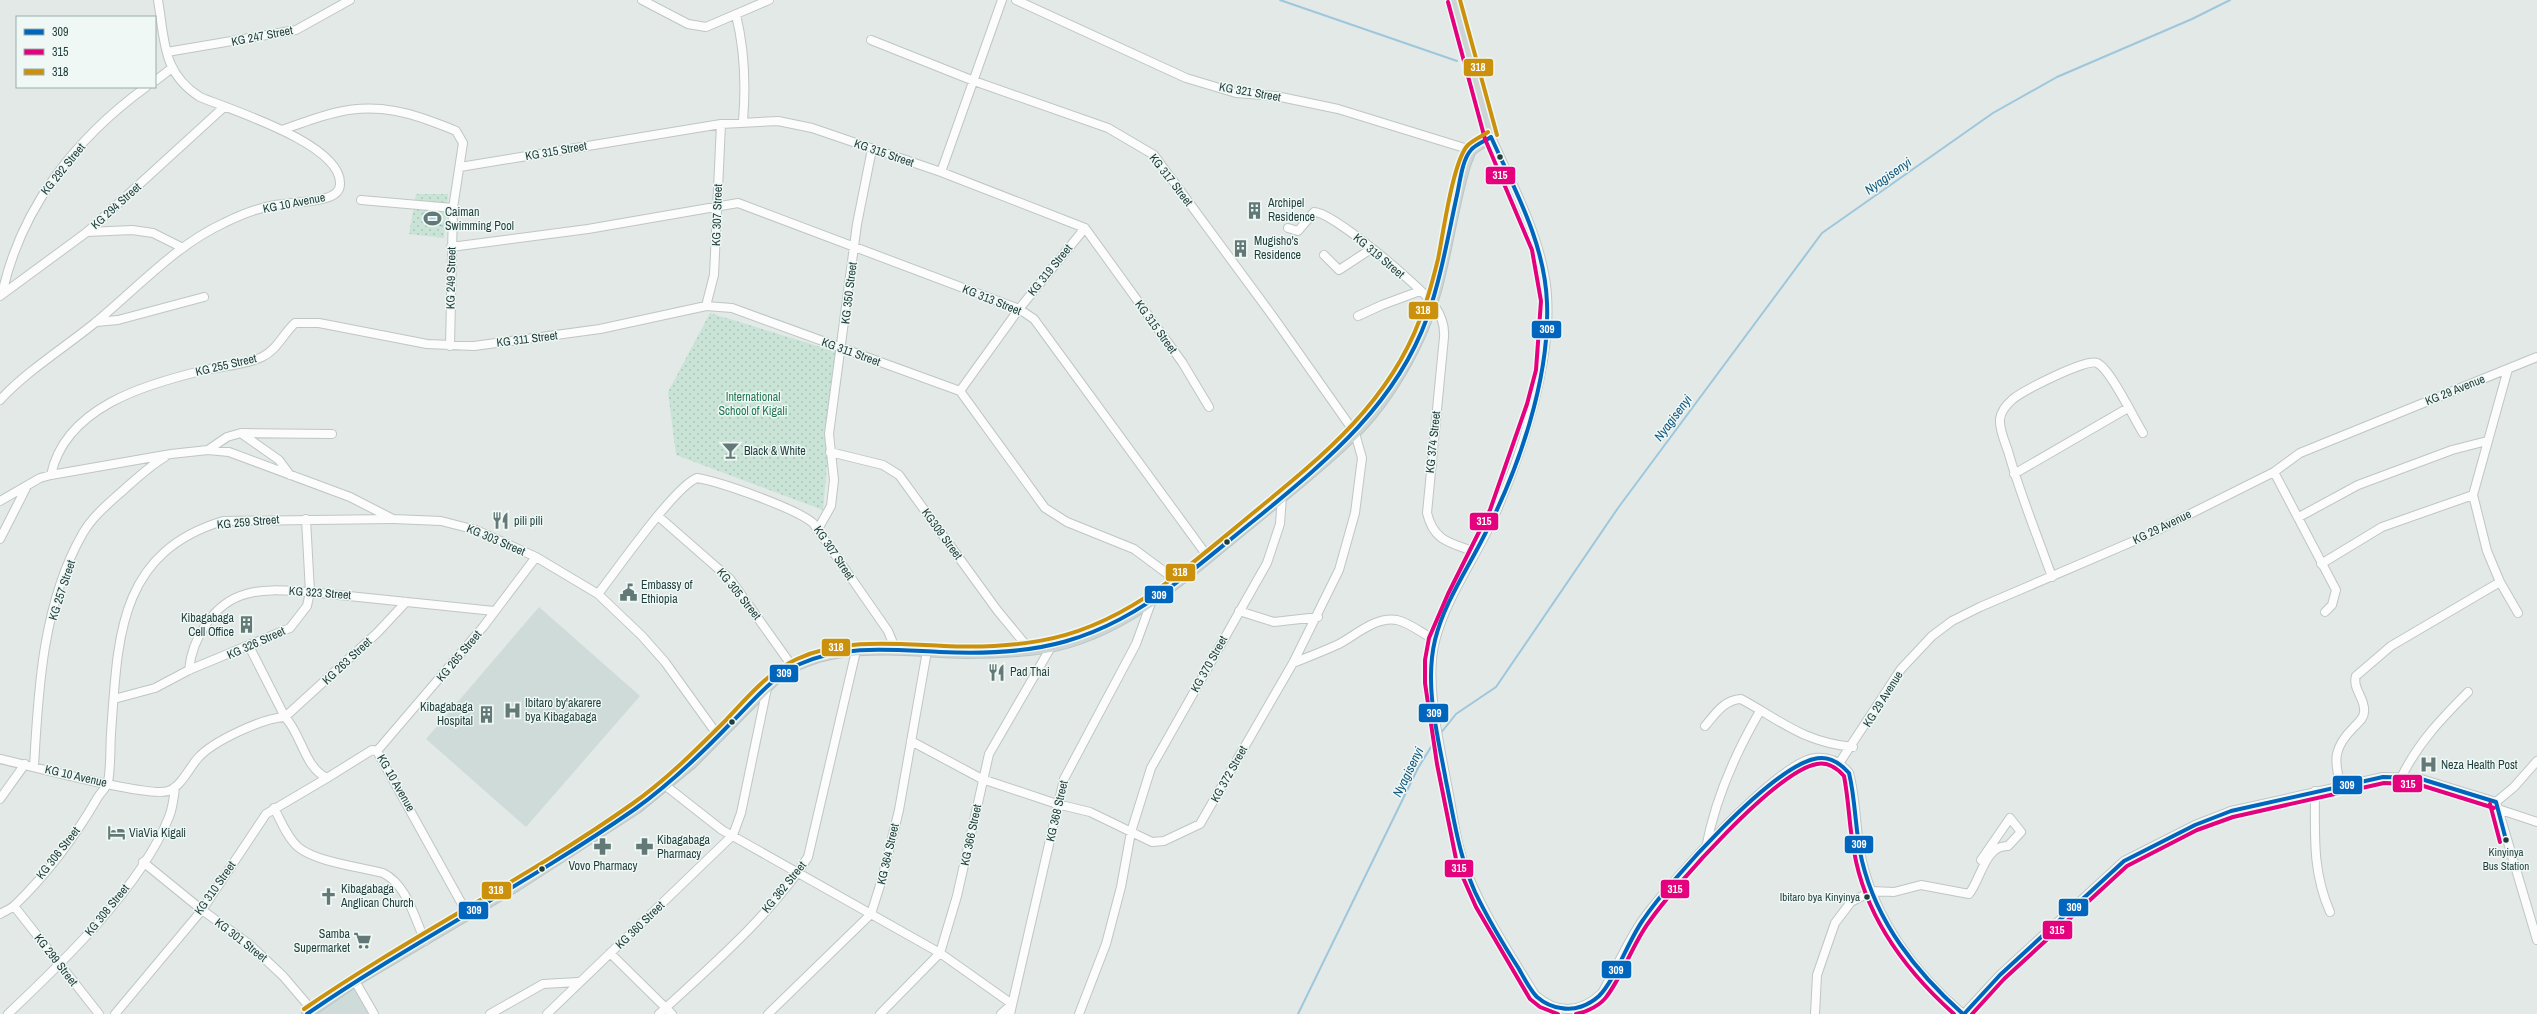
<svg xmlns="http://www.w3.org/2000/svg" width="2537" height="1014" font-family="'Archivo Narrow',sans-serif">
<defs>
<pattern id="green-dots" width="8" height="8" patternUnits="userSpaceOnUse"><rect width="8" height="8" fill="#c9e4d6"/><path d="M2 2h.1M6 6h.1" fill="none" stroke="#acc4b9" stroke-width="1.8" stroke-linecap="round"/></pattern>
<pattern id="water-waves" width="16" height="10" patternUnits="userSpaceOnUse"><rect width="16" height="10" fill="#9ec7dc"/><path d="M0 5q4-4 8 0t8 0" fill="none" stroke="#80a3b4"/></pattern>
</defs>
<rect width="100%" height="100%" fill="#e2e9e7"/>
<path fill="#cfdbd8" d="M539,607L640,696L526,827L426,739Z
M355,981L371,1014H309Z"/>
<path fill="url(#green-dots)" d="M416,194H448L444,238L409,234Z
M710,313L837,352L823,510L676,455L668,392Z"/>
<path fill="url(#water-waves)" d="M423,212L442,215L441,226L422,223Z"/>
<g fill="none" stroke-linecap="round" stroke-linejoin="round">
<path stroke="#9ec7dc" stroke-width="2" d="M1280,0L1457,61
M1440,734L1456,714L1496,687L1618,508L1822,233L1993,113L2057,77L2192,19L2230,0
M1298,1014L1418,768L1436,739"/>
<defs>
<path id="minor" d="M642,0L688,24L706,27L769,0
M1016,0L1186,78L1236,93L1276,96L1338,109L1471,150
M736,15C745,51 746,85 743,121
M871,40L974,81L1108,128L1154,155L1274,318L1355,433L1362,458L1355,513L1339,570L1293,663L1200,824L1164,841L1152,842L1090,812L1057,804L982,779L911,741
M167,52L296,30L350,0
M155,81L172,68
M282,130C335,111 366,99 422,118C433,122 445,126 456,131L463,143L453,208L450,346
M1491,137C1510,180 1535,226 1544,273C1559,345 1522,455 1492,521C1474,560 1446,598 1435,641C1424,684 1441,751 1449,795C1454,821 1457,849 1468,875C1485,917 1511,956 1535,995C1557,1014 1580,1014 1602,993C1618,966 1631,933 1651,909C1676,877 1778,762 1815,758C1830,756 1840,762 1849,773C1857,802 1855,832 1862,861C1876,921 1916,975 1963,1014
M460,167L721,124L778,121L812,128L941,172L1085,228L1182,362L1209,407
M941,172L1002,0
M361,200L453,208
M1288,228L1298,231L1314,212C1332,211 1422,288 1434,305C1441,315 1445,325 1444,337L1427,513C1434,542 1451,543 1476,552
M87,232L132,230L153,233L183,248
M451,247L588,229L738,203L1019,309L1034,319L1208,557
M1324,255L1339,270L1371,249
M2,294C21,207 76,138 146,87
M0,296L87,232L224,107
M706,306L714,275L721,124
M1358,316L1382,305L1420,291
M96,322L118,320L204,297
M2508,369L2473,495L2487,551L2500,582L2518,613
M960,391L1019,309L1085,228
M0,400C28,370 64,348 96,322C137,288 176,245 224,223C240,215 258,208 275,205C292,202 310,203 326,198C333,196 340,192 340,184C342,144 231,110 200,97C162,73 165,41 158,0
M242,434L279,460L290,475
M208,450L227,437L241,433L332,434
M830,452L883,465L899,475L997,610L1030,650
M2274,472L2336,590L2332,605L2325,612
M2014,474L2128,408
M51,475C65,407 146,384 205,370C223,366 245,365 262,357C277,350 283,334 295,323H319L427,344L474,346L600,329L706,306L732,308L960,391L1045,508L1067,522L1134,549L1177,581
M0,501L40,478L51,475L171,454L208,450L229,452L350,497L393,519L441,521L476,530L536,557L598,594L642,636L665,662L719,737
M658,516L730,579L792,666
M2299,517L2358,485L2452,450L2487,441
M818,529L831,506L834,480L829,434L857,224L872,149
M0,539L27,486
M2321,564L2382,527L2473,495
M2052,577C2037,535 2020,494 2008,451C2005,442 1999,429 2000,419C2001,411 2006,405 2013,399C2023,391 2086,358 2097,363C2110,368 2134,419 2143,433
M598,594C616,571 675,486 697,478C721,482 795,508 813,523L888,631L895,648
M1239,611L1274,622L1318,617
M249,646L285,717L377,633L406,602
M1293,663C1308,657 1324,651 1339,644C1356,635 1376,616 1397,620C1410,623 1423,634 1435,640
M189,670C192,639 213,603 246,594C266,588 290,591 310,592L494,611
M114,699L155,688L189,670L290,628L307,606L310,592L306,519
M1705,726C1716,713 1724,700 1741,699C1783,722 1803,742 1853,747
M377,751L483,627L536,557
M0,759C27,765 149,798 168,791C181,787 189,768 198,758C213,741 263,718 285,717C302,735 304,767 327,778L372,750L377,751L468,915
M1840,762L1901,669L1932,636L1952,621L1980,607L2148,535L2274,472L2300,453L2537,357
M34,767C38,690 43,602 83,533C94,514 113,500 129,485C141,475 151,465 165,457
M2402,776C2418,743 2442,718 2468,692
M666,786L722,830L940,953L1012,1004L1001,1014
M2341,786C2333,759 2334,747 2354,727C2359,722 2364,718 2364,712C2366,699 2352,689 2356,676L2391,646L2500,582
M2315,791C2315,834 2312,871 2330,912
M0,799L25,764
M2496,802L2537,940
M2496,802L2514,787L2537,761
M274,808C281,821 287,837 298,847C316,862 360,867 383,873C407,885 414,917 425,941
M2498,809L2537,822
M1706,848C1715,799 1735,754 1760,711
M143,862L202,910L249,944L283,976L312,1010
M14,906L99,1014
M0,914C5,911 11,909 15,905C47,874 76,835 98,797C101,792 107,787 108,782C111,766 110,749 111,733C118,640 117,553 223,521L392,519
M610,953L672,1014
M355,981L374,1014
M8,1014C63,962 141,887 169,817C173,807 174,797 175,787
M115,1014L202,910L266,814L327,778
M490,1014L543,984L578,982
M547,1014L733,835L741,813L767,688
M659,1014C710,967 771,915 808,857L856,651
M768,1014L871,914L882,879L899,810L927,651
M880,1014L940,953L957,896L989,754L1051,647
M1010,1014L1064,779L1136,644L1152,600
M1079,1014L1106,944L1121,887L1131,832L1151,768L1267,563L1280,524L1282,496
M1815,1014L1817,975L1835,923L1851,902L1872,891L1894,892L1921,885L1969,894C1981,879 1985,845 2008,846L2021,832L2010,818L1981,860
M1964,1014L2000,975L2124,861L2195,825L2231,811L2383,777L2418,778L2496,802"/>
<path id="major" d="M307,1014L355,981L516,886L637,808L692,763L777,677C832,637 904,652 967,653C988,653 1008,652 1029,650C1117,642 1183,577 1249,524C1284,495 1322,466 1354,434C1378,410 1399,378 1414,348C1444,290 1447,226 1465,165L1471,150L1491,137L1454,0"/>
</defs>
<use href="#minor" stroke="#bfc6c4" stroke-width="10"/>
<use href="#major" stroke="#bbc5c4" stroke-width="12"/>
<use href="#minor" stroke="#fbfcfb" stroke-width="8"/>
<use href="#major" stroke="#ccd5d4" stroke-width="10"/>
<defs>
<path id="bus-1" d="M1491,137C1515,190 1545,244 1547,303C1550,378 1519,469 1484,536C1467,570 1444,603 1435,640C1424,686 1438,736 1446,781C1454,819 1459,856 1475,892C1488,919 1503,944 1519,969C1524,978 1530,990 1537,997C1544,1003 1553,1007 1561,1008C1575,1011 1589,1005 1599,996C1615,980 1628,941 1643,920C1670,880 1769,770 1814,759C1828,755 1840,763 1849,773C1856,802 1855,832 1862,861C1877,923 1916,972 1963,1014
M2496,802L2506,840
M307,1014C413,941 529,883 635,809C669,785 700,755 729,725C751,704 771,677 800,664C844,644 894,650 940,652C1036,657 1099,642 1176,583C1205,561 1233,537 1262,514C1330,458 1396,403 1427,318C1441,278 1448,236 1457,195C1460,182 1462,160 1471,150C1475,145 1485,141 1491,137
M1964,1014L2000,975L2124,861L2195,825L2231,811L2383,777L2418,778L2496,802"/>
<path id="bus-2" d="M1448,2L1485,139L1532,250L1541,301L1536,370L1527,404L1490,510L1448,594L1429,638L1425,660V683L1437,764L1457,864L1476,907L1530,999L1540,1007L1558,1014
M2490,804L2500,842
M1576,1014C1587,1012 1601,1005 1607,996C1624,973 1632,945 1649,922C1674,886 1776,771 1817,764C1828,762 1837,768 1844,776C1849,801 1849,826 1854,851C1865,916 1906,971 1954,1014
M1972,1014L2004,979L2127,866L2197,830L2233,817L2384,783L2417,784L2494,808"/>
<path id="bus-3" d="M1460,0L1497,135
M304,1009C410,936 526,879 632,804C666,780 696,750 726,720C747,698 768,672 797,659C843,638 895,644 944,646C1038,650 1098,635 1173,578C1202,556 1230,532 1258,509C1324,455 1389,402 1420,319C1428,300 1433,279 1438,259C1443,235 1453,160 1468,145C1473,140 1482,136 1488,132"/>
</defs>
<use href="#bus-1" stroke="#eff8f5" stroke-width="7"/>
<use href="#bus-2" stroke="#eff8f5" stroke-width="7"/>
<use href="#bus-3" stroke="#eff8f5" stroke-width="7"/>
<use href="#bus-1" stroke="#0065bd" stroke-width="4"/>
<use href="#bus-2" stroke="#e5007d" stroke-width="4"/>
<use href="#bus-3" stroke="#cc910c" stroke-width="4"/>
</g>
<defs>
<symbol id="building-bare" viewBox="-9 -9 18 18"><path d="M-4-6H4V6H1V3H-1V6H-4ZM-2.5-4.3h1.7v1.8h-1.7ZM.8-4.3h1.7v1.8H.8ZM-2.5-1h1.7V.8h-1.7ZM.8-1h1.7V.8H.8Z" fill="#637977" stroke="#eff8f5" stroke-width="2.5" paint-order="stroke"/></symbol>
<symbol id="stadium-bare" viewBox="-9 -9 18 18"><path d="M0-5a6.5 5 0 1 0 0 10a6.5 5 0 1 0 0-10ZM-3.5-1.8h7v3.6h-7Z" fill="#637977" stroke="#eff8f5" stroke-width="2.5" paint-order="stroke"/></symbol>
<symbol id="bar-bare" viewBox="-9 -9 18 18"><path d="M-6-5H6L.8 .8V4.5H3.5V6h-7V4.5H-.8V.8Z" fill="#637977" stroke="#eff8f5" stroke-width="2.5" paint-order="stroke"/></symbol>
<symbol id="restaurant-bare" viewBox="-9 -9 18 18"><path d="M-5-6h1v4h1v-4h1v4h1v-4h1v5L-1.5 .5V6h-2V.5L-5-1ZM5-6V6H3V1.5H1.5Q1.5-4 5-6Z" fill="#637977" stroke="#eff8f5" stroke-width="2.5" paint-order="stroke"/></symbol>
<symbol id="civic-bare" viewBox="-9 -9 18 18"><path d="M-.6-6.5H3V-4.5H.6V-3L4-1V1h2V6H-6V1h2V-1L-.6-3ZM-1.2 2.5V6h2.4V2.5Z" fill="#637977" stroke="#eff8f5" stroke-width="2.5" paint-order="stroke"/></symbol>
<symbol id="hospital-bare" viewBox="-9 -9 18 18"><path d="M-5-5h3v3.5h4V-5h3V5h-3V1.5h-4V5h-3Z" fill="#637977" stroke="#eff8f5" stroke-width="2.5" paint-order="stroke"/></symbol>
<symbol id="hotel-bare" viewBox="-9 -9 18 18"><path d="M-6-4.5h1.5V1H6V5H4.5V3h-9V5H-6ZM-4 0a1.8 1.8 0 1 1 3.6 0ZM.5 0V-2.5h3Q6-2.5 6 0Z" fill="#637977" stroke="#eff8f5" stroke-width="2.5" paint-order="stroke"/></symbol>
<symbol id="pharmacy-bare" viewBox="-9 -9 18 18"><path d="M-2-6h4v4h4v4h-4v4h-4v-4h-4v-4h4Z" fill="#637977" stroke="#eff8f5" stroke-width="2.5" paint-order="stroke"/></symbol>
<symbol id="church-bare" viewBox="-9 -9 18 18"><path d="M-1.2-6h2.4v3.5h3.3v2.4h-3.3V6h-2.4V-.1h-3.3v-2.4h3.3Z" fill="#637977" stroke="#eff8f5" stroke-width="2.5" paint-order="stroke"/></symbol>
<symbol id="supermarket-bare" viewBox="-9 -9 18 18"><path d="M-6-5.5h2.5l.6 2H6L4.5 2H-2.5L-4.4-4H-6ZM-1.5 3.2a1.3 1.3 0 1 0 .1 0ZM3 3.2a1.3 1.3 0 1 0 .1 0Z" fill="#637977" stroke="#eff8f5" stroke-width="2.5" paint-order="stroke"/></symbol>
</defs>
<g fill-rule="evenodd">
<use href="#building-bare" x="1242" y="198" width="25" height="25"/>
<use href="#stadium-bare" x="420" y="206" width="25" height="25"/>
<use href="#building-bare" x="1228" y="236" width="25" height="25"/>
<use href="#bar-bare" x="718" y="438" width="25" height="25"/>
<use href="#restaurant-bare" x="488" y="508" width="25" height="25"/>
<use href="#civic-bare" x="616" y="580" width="25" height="25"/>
<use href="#building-bare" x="234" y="612" width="25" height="25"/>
<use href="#restaurant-bare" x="984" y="660" width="25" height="25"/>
<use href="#hospital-bare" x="500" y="698" width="25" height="25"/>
<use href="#building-bare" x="474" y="702" width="25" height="25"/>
<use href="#hospital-bare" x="2416" y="752" width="25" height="25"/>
<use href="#hotel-bare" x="104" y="820" width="25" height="25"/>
<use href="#pharmacy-bare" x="590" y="834" width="25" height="25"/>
<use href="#pharmacy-bare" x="632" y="834" width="25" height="25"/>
<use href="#church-bare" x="316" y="884" width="25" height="25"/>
<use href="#supermarket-bare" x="350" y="928" width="25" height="25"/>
</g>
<g fill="#1e3d3b" stroke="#eff8f5" stroke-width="1.5">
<circle cx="1500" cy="157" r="3.5"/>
<circle cx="1227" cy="542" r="3.5"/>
<circle cx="732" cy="722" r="3.5"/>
<circle cx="2506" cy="840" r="3.5"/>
<circle cx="542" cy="869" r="3.5"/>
<circle cx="1867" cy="897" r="3.5"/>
</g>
<g text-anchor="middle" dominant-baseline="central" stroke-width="3" stroke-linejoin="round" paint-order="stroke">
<g font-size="11" fill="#1e3d3b" stroke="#eff8f5">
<text x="2506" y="852">Kinyinya<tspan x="2506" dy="14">Bus Station</tspan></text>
<text x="1860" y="897" text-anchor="end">Ibitaro bya Kinyinya</text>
</g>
<g font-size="12" fill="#1e3d3b" stroke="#eff8f5">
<text transform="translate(262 36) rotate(-11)">KG 247 Street</text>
<text transform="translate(1250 92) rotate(10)">KG 321 Street</text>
<text transform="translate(556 151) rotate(-10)">KG 315 Street</text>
<text transform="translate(884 153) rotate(19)">KG 315 Street</text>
<text transform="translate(63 169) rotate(-51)">KG 292 Street</text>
<text transform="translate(1171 180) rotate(52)">KG 317 Street</text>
<text transform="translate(294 203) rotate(-11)">KG 10 Avenue</text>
<text transform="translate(116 206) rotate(-42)">KG 294 Street</text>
<text transform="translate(717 215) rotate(-88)">KG 307 Street</text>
<text transform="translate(1379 256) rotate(40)">KG 319 Street</text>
<text transform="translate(1050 270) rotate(-51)">KG 319 Street</text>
<text transform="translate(451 278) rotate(-89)">KG 249 Street</text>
<text transform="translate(849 293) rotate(-83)">KG 350 Street</text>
<text transform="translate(992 300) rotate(22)">KG 313 Street</text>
<text transform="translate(1156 327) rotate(54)">KG 315 Street</text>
<text transform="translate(527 339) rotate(-7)">KG 311 Street</text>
<text transform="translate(851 352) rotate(20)">KG 311 Street</text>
<text transform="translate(226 365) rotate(-13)">KG 255 Street</text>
<text transform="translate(2455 390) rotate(-22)">KG 29 Avenue</text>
<text transform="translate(1433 442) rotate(-84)">KG 374 Street</text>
<text transform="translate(248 522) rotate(-5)">KG 259 Street</text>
<text transform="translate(2162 527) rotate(-26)">KG 29 Avenue</text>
<text transform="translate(942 534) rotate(54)">KG309 Street</text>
<text transform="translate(496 540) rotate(23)">KG 303 Street</text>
<text transform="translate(834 553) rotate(56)">KG 307 Street</text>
<text transform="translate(62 590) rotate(-72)">KG 257 Street</text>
<text transform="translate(320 593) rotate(4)">KG 323 Street</text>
<text transform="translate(739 594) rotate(51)">KG 305 Street</text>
<text transform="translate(256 643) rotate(-24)">KG 326 Street</text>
<text transform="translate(459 656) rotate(-50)">KG 265 Street</text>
<text transform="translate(347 661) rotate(-43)">KG 263 Street</text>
<text transform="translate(1209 664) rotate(-61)">KG 370 Street</text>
<text transform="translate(1883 699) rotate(-58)">KG 29 Avenue</text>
<text transform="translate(1229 774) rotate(-61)">KG 372 Street</text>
<text transform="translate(76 776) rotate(13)">KG 10 Avenue</text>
<text transform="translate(396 783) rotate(60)">KG 10 Avenue</text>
<text transform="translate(1057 811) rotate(-77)">KG 368 Street</text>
<text transform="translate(971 835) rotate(-78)">KG 366 Street</text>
<text transform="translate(58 853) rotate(-52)">KG 306 Street</text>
<text transform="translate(888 854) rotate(-77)">KG 364 Street</text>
<text transform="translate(784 887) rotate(-51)">KG 362 Street</text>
<text transform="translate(215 888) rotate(-55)">KG 310 Street</text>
<text transform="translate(107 910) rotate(-51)">KG 308 Street</text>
<text transform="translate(640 925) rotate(-44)">KG 360 Street</text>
<text transform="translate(241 940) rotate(38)">KG 301 Street</text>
<text transform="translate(56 960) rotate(52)">KG 299 Street</text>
</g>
<g font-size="12" fill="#1e3d3b" stroke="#eff8f5" text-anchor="start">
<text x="1268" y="203">Archipel<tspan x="1268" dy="14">Residence</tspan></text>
<text x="445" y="212">Caiman<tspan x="445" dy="14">Swimming Pool</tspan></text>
<text x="1254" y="241">Mugisho's<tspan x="1254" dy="14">Residence</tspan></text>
<text x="744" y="451">Black &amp; White</text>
<text x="514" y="521">pili pili</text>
<text x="641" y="585">Embassy of<tspan x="641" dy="14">Ethiopia</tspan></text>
<text x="234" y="618" text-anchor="end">Kibagabaga<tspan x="234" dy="14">Cell Office</tspan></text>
<text x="1010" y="672">Pad Thai</text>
<text x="525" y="703">Ibitaro by'akarere<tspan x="525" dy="14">bya Kibagabaga</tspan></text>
<text x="473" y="707" text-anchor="end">Kibagabaga<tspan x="473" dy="14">Hospital</tspan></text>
<text x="2441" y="765">Neza Health Post</text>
<text x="129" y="833">ViaVia Kigali</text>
<text x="657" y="840">Kibagabaga<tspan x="657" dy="14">Pharmacy</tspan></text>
<text x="603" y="866" text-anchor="middle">Vovo Pharmacy</text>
<text x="341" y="889">Kibagabaga<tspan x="341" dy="14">Anglican Church</tspan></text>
<text x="350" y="934" text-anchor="end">Samba<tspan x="350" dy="14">Supermarket</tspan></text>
</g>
<g font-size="12" fill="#257855" stroke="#eff8f5">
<text x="753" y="397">International<tspan x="753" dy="14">School of Kigali</tspan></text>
</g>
<g font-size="13" font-style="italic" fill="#13577e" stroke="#eff8f5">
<text transform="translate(1888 176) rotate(-35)">Nyagisenyi</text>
<text transform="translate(1673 418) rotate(-53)">Nyagisenyi</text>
<text transform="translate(1408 772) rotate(-64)">Nyagisenyi</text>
</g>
</g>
<g stroke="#eff8f5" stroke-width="1.5">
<rect x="1463" y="58" width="31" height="19" rx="4" fill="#cc910c"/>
<rect x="1485" y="166" width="31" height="19" rx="4" fill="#e5007d"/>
<rect x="1408" y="301" width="31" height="19" rx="4" fill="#cc910c"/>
<rect x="1531" y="320" width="31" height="19" rx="4" fill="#0065bd"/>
<rect x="1469" y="512" width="30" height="19" rx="4" fill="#e5007d"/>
<rect x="1165" y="563" width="31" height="19" rx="4" fill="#cc910c"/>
<rect x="1144" y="585" width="30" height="19" rx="4" fill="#0065bd"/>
<rect x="821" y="638" width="30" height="19" rx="4" fill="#cc910c"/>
<rect x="769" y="664" width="30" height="19" rx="4" fill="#0065bd"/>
<rect x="1418" y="703" width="31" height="20" rx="4" fill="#0065bd"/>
<rect x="2392" y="774" width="31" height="19" rx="4" fill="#e5007d"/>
<rect x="2332" y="775" width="31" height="20" rx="4" fill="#0065bd"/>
<rect x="1844" y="835" width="30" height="19" rx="4" fill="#0065bd"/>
<rect x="1444" y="859" width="30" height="19" rx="4" fill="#e5007d"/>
<rect x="1660" y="879" width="30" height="20" rx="4" fill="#e5007d"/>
<rect x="481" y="881" width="31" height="19" rx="4" fill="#cc910c"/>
<rect x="2058" y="898" width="31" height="19" rx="4" fill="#0065bd"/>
<rect x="458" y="901" width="31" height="19" rx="4" fill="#0065bd"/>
<rect x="2042" y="920" width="31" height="20" rx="4" fill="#e5007d"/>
<rect x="1601" y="960" width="31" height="19" rx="4" fill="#0065bd"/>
</g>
<g font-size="11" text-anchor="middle" font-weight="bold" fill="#fff">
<text x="1478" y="71">318</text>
<text x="1500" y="179">315</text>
<text x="1423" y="314">318</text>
<text x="1547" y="333">309</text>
<text x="1484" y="525">315</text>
<text x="1180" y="576">318</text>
<text x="1159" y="599">309</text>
<text x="836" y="651">318</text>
<text x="784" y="677">309</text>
<text x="1434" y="717">309</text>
<text x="2408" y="788">315</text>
<text x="2347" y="789">309</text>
<text x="1859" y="848">309</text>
<text x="1459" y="872">315</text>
<text x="1675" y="893">315</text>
<text x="496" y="894">318</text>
<text x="2074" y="911">309</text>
<text x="474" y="914">309</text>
<text x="2057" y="934">315</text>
<text x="1616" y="974">309</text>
</g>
<rect x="16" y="16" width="140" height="72" fill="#eff8f5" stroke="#9badab"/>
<rect x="24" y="29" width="20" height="6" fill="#0065bd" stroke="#9badab"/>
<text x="52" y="36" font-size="12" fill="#1e3d3b">309</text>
<rect x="24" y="49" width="20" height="6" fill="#e5007d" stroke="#9badab"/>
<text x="52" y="56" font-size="12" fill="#1e3d3b">315</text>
<rect x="24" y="69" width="20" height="6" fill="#cc910c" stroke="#9badab"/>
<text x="52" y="76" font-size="12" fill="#1e3d3b">318</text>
</svg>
